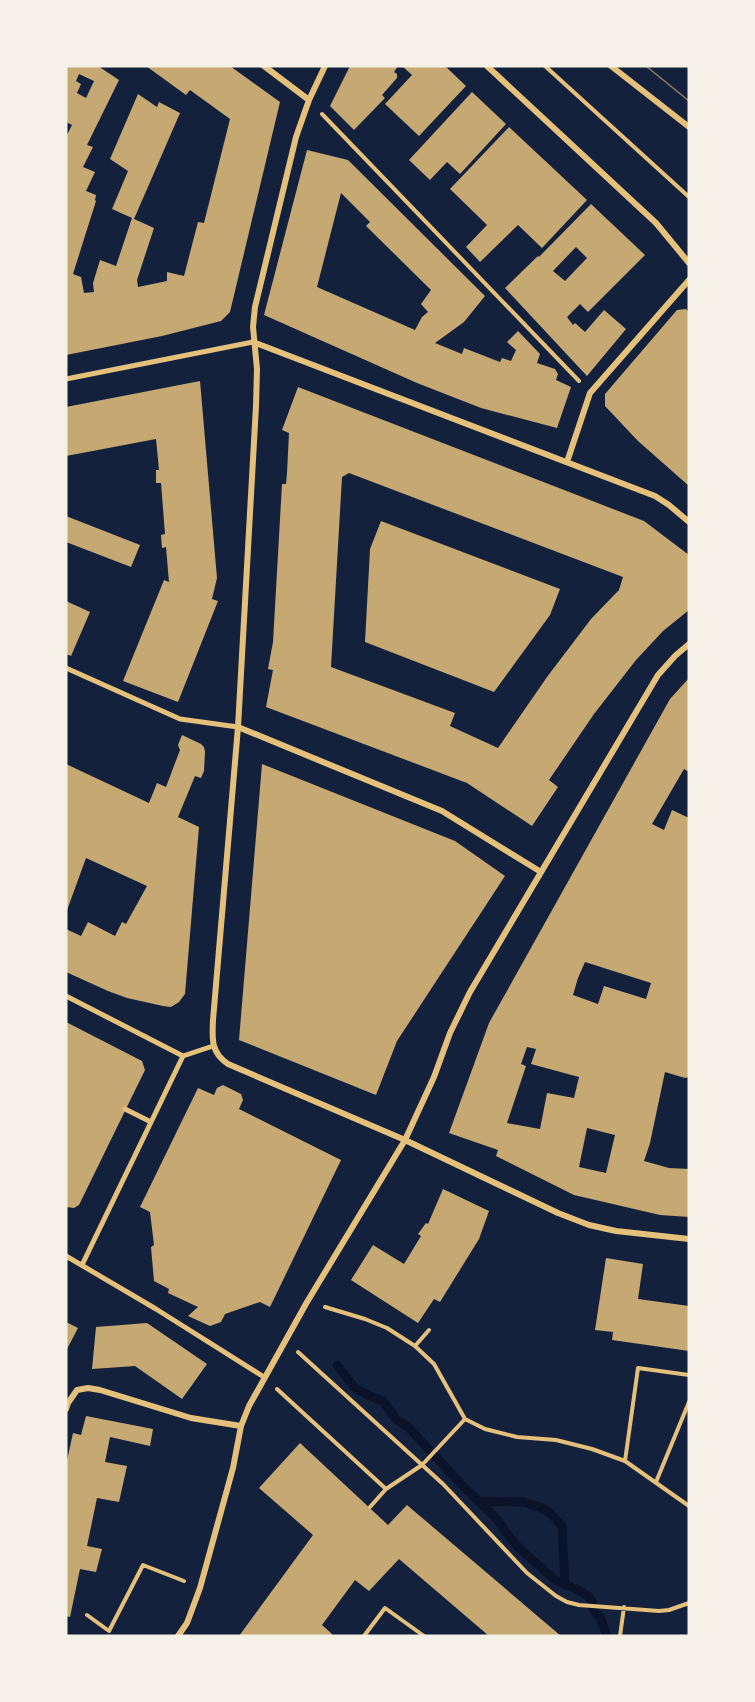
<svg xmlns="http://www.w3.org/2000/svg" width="755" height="1702" font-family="'Public Sans',sans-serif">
<rect width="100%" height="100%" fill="#14213d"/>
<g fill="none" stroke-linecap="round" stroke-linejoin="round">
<path stroke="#0b132b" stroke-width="9" d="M337,1365L355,1388L368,1395L383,1401L396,1419L409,1428L465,1488L497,1519L507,1534L519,1548L554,1579L578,1590L588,1596L592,1601L593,1610L600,1617L607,1636
M479,1501L524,1502L542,1508L550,1513L562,1526L565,1585"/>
</g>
<path fill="#c6a872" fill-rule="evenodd" d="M66,66H98L119,80L87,145L93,147L83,167L95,172L86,191L96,195L95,200L96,201L73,274L81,277L84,293L94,292L93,283L100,260L116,266L132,218L112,209L128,171L110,159L138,94L157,107L159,102L180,113L134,219L154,228L137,280L138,287L167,281V272L184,276L198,222L204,223L230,119L190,90L186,95L146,66H230L280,102L230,312L221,321L162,336L66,355V137L72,125L66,122ZM79,74L94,81L86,98L77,93L81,84L76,81Z
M350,66H398L394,72L397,74V78L382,95L385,98L354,130L330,106Z
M402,66H445L466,86L419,136L385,104L412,75Z
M472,92L506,124L460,174L447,162L430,180L409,160Z
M509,127L587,200L542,248L518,225L480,262L466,247L487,225L450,189Z
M307,150L348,160L485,296L464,322L435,343L462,354L464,348L500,362L502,358L511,361L516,350L507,342L518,331L540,354L537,363L555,369L558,374L556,380L571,387L557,428L481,408L417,383L264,315ZM341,193L370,222L366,226L431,290L421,304L428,312L422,317L415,330L317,287Z
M591,204L645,255L588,312L580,304L567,317L573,325L575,323L585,332L604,310L626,329L587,376L505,288L538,256L539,257ZM576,247L587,258L565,281L553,271Z
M686,309L689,312V486L638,441L605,406V394L677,310Z
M200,381L217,578L212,599L218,601L178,702L123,681L164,580L169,582L166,547L162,548L161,535L165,534L161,483H156V470H159L156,439L66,456V407Z
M298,387L644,521L689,555V610L663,631L636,660L594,714L549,780L558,787L532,826L467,783L266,707L273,670L268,669L273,642L282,484H286L287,473L289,433L282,430ZM349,473L623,577L619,590L591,619L547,677L498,748L450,726L455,713L331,667L342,477Z
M66,516L140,545L131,567L66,542Z
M381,521L560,589L550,615L494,692L365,642L370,549Z
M66,601L90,612L71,656L66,654Z
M689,678V772L684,769L652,824L664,830L672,810L689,818V1077L685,1078L665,1072L650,1143L644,1161L669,1168L689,1169V1217L660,1215L574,1195L496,1156L498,1150L449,1133L489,1023L670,699ZM585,962L651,983L646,999L604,986L598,1004L573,995L578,978ZM527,1047L536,1049L531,1064L579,1077L574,1098L547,1093L540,1129L507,1123L526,1066L521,1064ZM587,1128L615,1135L606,1173L579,1167Z
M182,735L201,744L204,747L205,752L204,771L201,778L195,776L178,817L199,827L185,994L179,1002L171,1007L163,1006L127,998L108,991L66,972V929L81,936L88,922L115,936L122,922L126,924L147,886L86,858L66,913V764L149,803L157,783L166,787L180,750L178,745Z
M262,764L455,841L505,876L397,1041L376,1095L239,1040Z
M66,1022L142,1061L145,1070L79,1205L74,1208L66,1207Z
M223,1085L241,1094L243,1100L239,1109L341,1160L270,1307L260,1302L225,1314L221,1322L210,1326L188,1316L198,1307L168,1293L169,1289L154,1281L151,1247L154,1245L150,1212L140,1207L198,1088L214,1095L217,1088Z
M443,1189L489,1211L479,1239L440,1302L434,1299L418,1323L351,1280L373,1245L404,1264L421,1236L418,1234L426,1223L428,1224Z
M606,1258L643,1264L638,1299L689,1306V1351L612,1340L613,1332L595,1330Z
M66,1322L78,1328L66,1351Z
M147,1323L207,1364L182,1399L135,1366L92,1369L96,1327Z
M86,1416L153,1429L150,1446L110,1437L105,1462L127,1466L119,1502L97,1498L87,1546L102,1549L96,1572L80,1569L70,1617L66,1616V1465L73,1433L81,1435Z
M300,1443L388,1525L407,1505L561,1636H489L399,1559L369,1591L355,1580L322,1625L332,1634L331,1636H239L313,1535L259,1488Z"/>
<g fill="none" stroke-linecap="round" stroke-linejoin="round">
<path stroke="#e5c07b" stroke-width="4" d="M545,66L689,197
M322,114L579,381
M325,1307L365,1319L387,1328L415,1346L434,1364L465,1419L485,1429L517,1437L556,1440L592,1449L625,1461L689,1506
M415,1346L429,1330
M298,1352L443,1484L527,1573L556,1596L567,1602L579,1605L659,1611L669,1610L689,1603
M277,1389L386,1489L422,1465L465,1419
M625,1461L638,1368L689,1375
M656,1482L689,1402
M370,1507L386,1489
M87,1615L109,1631L143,1565L184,1581
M364,1636L385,1608L424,1636
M620,1636L624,1607"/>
<path stroke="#e5c07b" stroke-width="5" d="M66,379L253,342
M66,668L180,719L238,727
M66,996L183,1056
M183,1056L213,1046
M125,1109L151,1122
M66,1256L156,1309L264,1377
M82,1265L183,1056"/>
<path stroke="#e5c07b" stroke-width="6" d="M264,66L309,100
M325,66L309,100L296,137L255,307L253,327L257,369L256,406L238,727L213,1020C212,1039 211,1053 228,1064L405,1140L558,1213L589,1225L616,1231L689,1239
M487,66L656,223L689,263
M611,66L689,127
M253,342L655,496L669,505L689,522
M567,462L590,393L689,280
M238,727L442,811L541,872
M66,1409L68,1403L77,1390L88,1388L100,1390L191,1418L241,1426
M178,1636L187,1623L200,1588L233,1468L241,1426L249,1406L307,1302L405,1140L434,1077L450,1033L470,992L658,675L675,656L689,644"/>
<path stroke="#918062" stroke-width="1.5" d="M646,66L689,101"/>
</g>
<rect width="755" height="1702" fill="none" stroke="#f6f1e7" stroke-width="135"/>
</svg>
